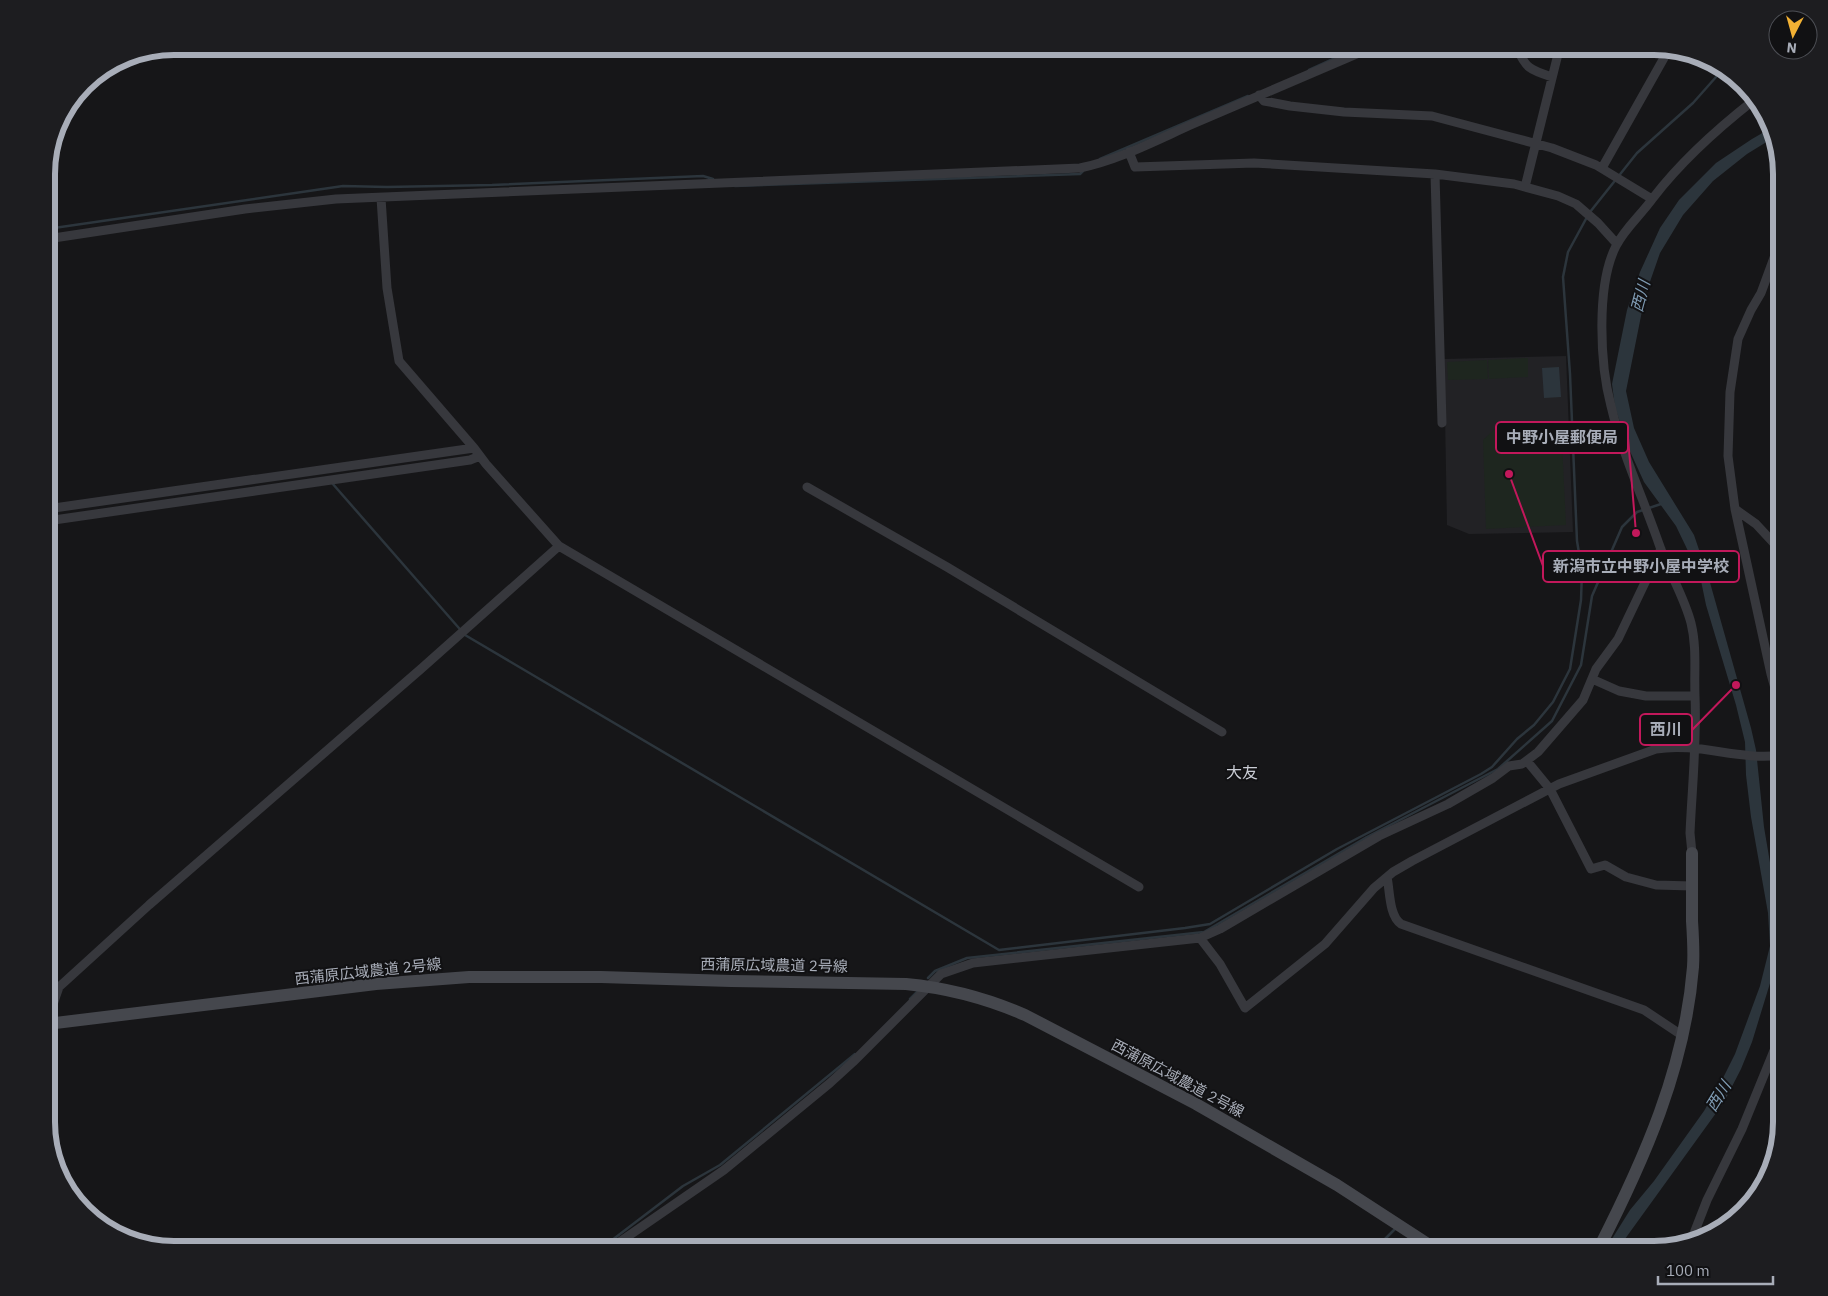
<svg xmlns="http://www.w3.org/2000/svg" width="1828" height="1296" font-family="'IBM Plex Sans','Noto Sans JP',sans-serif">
<rect width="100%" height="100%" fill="#161618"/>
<path fill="#222225" d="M1566,356L1573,532L1469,534L1447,525L1444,359Z"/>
<path fill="#1e261f" d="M1528,358V377L1489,379L1488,360Z
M1487,360L1488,379L1448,380L1447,362Z
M1561,423L1566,525L1486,529L1483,440L1499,425Z"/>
<path fill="#2c353c" d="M1771,128L1773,138L1747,154L1713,181L1683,215L1660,253L1645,296L1626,391L1634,428L1649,462L1694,535L1709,579L1751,728L1756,750L1764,827L1778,910L1777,949L1771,980L1752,1042L1741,1069L1724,1102L1617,1250H1605L1630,1210L1654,1181L1704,1111L1723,1078L1735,1054L1760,986L1770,946L1768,913L1751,817L1746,775L1745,742L1736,705L1706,605L1700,576L1676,526L1644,482L1628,447L1615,407L1612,384L1627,310L1640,272L1660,228L1679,200L1716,163L1752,139Z
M1559,367L1561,397L1544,398L1542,368Z"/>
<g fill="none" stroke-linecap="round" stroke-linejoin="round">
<path stroke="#2c353c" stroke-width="2.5" d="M1309,70L1362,46
M1100,159L1248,96
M735,186L1080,174L1083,171
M1590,212L1637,153L1693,103L1724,68
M47,229L343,186L387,187L492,185L703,176L713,179
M332,483L465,635L999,950L1185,928L1210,924L1337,849L1481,774L1492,767L1517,739L1534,725L1553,702L1570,669L1581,600L1582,571L1577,541L1570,374L1563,277L1568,252L1587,217
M928,978L935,971L967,958L1204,932L1367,837L1498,769L1552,721L1581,665L1592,596L1622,527L1637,512L1661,504
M910,999L919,990
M599,1250L683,1186L720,1165L855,1054
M1374,1250L1395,1229"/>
<path stroke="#37383d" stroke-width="9" d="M1516,46C1526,69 1530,70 1552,77
M1647,46L1716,64
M1259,95L1264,101L1290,106L1344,112L1432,116L1511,137L1552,148L1596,165L1652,199
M1129,152L1135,167L1254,163L1435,174L1514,184L1558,196L1576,204L1598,223L1617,244
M1602,168L1669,49
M1435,174L1442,423
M1525,187L1560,46
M381,198L387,288L399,361L474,448L486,464L559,546L1139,887
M1782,236L1761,293L1751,310L1738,339L1730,392L1728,456L1735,509L1771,674L1782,713
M47,239L245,209L336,199L1080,168C1119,160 1157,140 1193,124C1254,98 1314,72 1375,46
M807,487L947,567L1222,732
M47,509L474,448
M1735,509L1756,524L1782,552
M47,521L470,460L480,456
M1592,679L1619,691L1646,696H1695
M1527,761L1550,789L1591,869L1605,865L1626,877L1656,885L1692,886
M1692,853L1690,833C1692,788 1697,741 1695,696C1694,671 1697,647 1691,623C1684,596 1668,571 1659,544C1643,498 1622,453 1611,406C1600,365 1596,285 1616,246C1625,228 1641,215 1653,198C1682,160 1717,129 1754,100
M1387,877C1390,891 1389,916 1401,924L1644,1010L1683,1036
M1200,938L1220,964L1245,1008L1325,944L1374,888L1393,872L1412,861L1559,784L1656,749C1699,742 1738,761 1782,755
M47,1022L59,987L149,905L422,668L559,546
M1691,1241L1707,1200L1742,1129L1782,1031
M608,1250L724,1170L830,1083L853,1062L941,974L973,963L1200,938L1220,929L1379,836L1448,804L1493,778L1509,766L1522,764L1538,752L1583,700L1596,669L1618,639L1661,549"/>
<path stroke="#45474d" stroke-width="12" d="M47,1024L376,984L469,977H601L731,981L906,984C948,988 986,998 1025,1015L1196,1104L1337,1185L1437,1250
M1598,1250C1644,1160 1685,1068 1693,967C1694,952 1693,936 1692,921C1692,898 1692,876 1692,853"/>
</g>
<g text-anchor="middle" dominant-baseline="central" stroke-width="4" stroke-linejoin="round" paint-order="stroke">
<g font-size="15" fill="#a8adb8" stroke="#111113">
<text transform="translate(774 965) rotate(1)">西蒲原広域農道 2号線</text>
<text transform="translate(368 971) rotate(-6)">西蒲原広域農道 2号線</text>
<text transform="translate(1178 1078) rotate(28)">西蒲原広域農道 2号線</text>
</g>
<g font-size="16" font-style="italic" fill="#7f9bb3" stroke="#111113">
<text transform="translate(1640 296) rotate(-75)">西川</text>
<text transform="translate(1718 1096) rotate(-58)">西川</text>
</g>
<g font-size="16" fill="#c9ccd4" stroke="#111113">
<text x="1242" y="772">大友</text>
</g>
</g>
<path d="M0 0H1828V1296H0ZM174 55H1654A119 119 0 0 1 1773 174V1122A119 119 0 0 1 1654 1241H174A119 119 0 0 1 55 1122V174A119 119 0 0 1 174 55Z" fill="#1d1d20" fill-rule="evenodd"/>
<path fill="none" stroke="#a8adb8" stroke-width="6" d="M174 55H1654A119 119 0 0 1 1773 174V1122A119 119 0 0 1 1654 1241H174A119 119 0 0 1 55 1122V174A119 119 0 0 1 174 55Z"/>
<path fill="none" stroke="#c2185b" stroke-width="2" d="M1636 533L1628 438M1509 474L1543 566M1736 685L1692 730"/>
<g fill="#c2185b" stroke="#111113" stroke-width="2">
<circle cx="1636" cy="533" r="5"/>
<circle cx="1509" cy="474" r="5"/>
<circle cx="1736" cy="685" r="5"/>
</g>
<g fill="#111113" stroke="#c2185b" stroke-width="2">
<rect x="1496" y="422" width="132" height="31" rx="5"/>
<rect x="1543" y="551" width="196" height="31" rx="5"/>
<rect x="1640" y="714" width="52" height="31" rx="5"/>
</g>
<g font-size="16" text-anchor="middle" font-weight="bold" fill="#a8adb8">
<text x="1562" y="443">中野小屋郵便局</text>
<text x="1641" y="572">新潟市立中野小屋中学校</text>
<text x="1666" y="735">西川</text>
</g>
<g transform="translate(1793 35) rotate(186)"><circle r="24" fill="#111113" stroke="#4d4f55"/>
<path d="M0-4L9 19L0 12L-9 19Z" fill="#f2b134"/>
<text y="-8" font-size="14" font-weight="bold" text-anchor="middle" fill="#a8adb8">N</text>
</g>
<path d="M1658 1276v8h115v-8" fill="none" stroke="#a8adb8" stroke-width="2.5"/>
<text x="1666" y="1276" font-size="15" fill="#a8adb8" stroke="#111113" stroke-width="4" paint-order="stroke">100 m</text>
</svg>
